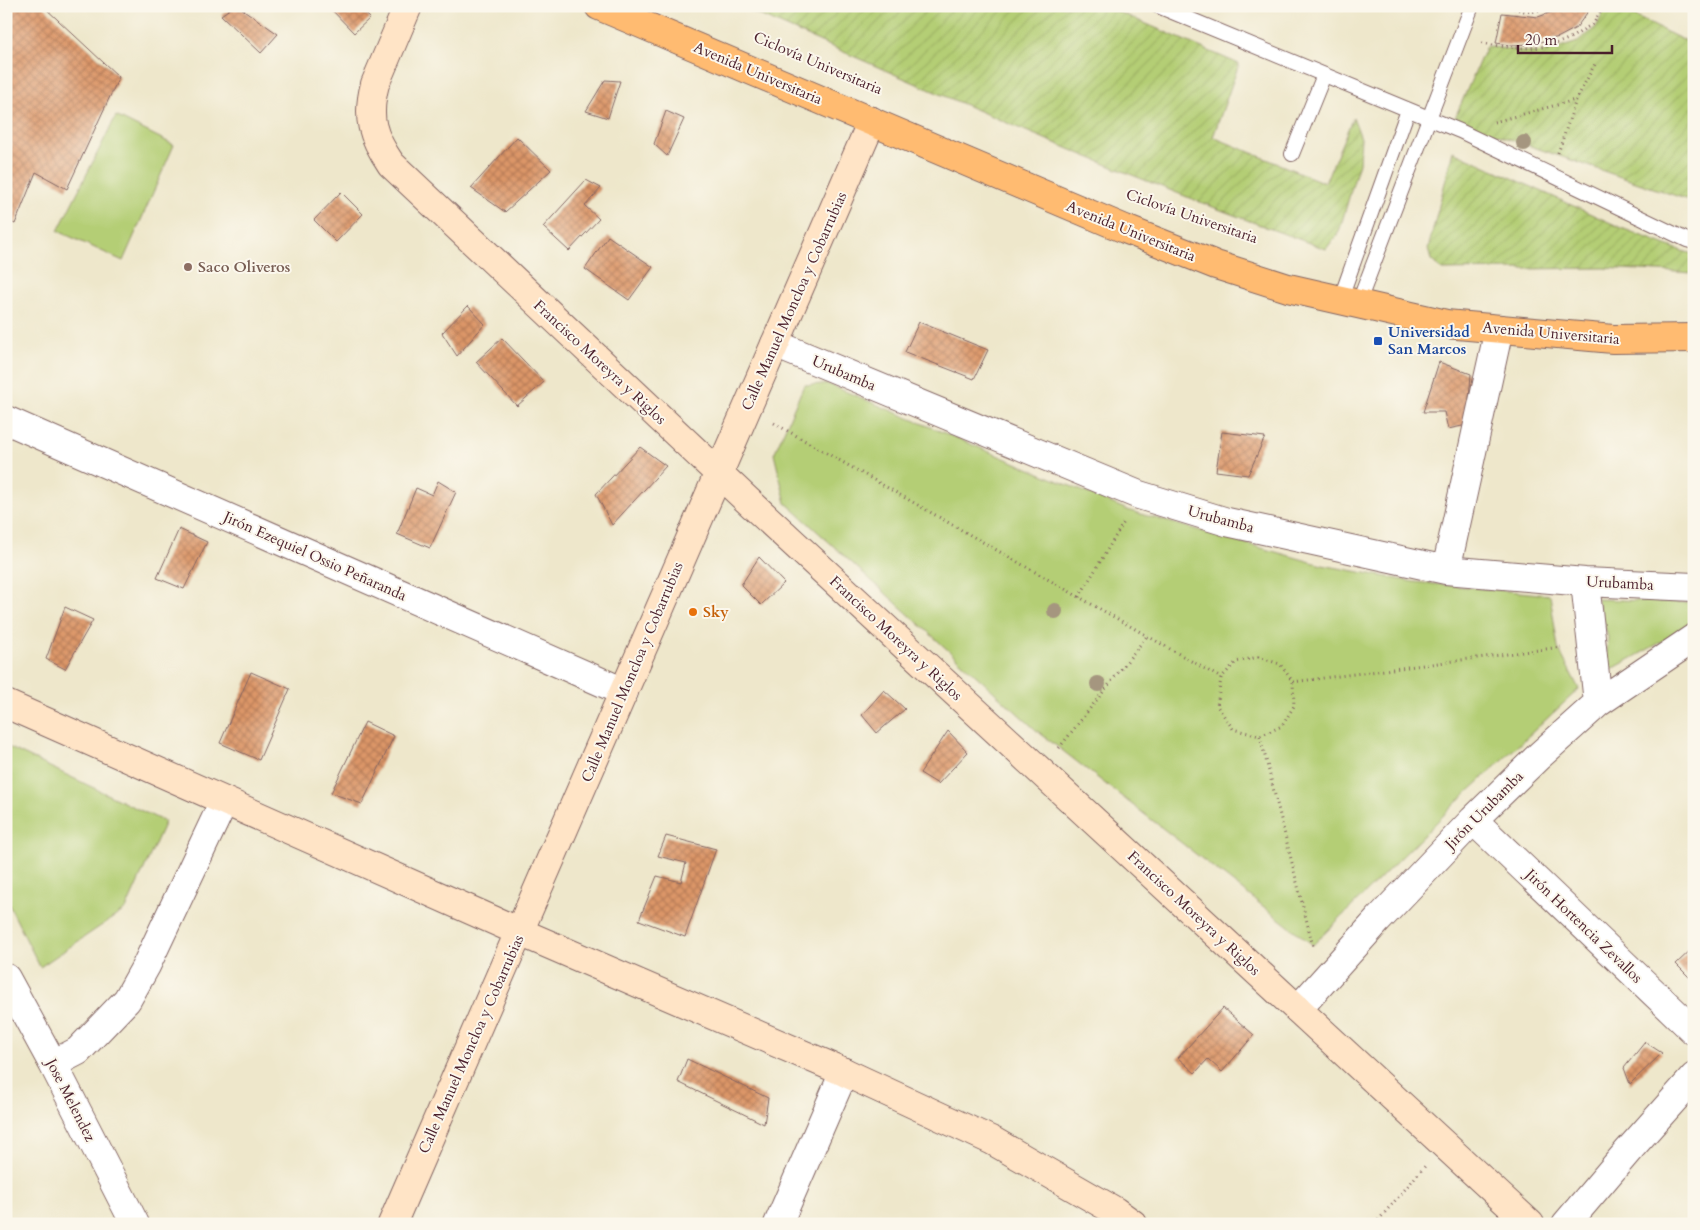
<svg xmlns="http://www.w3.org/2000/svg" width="1700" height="1230" font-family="Cardo,serif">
<defs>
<pattern id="garden-furrows" width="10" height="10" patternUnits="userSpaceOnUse" patternTransform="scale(1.25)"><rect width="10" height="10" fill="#b4ce74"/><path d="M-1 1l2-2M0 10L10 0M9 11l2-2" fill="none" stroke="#9cb065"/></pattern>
<pattern id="building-cross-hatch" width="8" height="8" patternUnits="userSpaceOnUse" patternTransform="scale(1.25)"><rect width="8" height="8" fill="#dc9668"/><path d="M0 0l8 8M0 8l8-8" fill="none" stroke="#b47a56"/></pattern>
</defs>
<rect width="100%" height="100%" fill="#fbf7ec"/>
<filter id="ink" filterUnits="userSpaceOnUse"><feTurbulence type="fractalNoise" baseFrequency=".02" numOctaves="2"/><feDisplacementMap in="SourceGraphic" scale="10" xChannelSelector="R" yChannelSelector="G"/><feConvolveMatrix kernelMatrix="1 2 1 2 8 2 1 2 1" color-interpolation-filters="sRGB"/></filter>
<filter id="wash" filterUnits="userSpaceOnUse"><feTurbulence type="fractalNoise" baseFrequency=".0096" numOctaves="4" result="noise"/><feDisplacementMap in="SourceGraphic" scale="20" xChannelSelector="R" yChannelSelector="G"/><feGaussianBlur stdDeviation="1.12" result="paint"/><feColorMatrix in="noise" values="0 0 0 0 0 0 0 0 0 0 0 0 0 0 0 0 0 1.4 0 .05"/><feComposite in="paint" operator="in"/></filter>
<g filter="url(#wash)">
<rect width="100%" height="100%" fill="#eee7cb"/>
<path fill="#b4ce74" stroke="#7f7650" d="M116,116L174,145L123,261L58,231Z
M828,384L1130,511L1322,565L1414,582L1550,595L1558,648L1579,689L1457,802L1313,945L1036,730L786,503L774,454L804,385Z
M1597,599L1694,603V624L1605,673L1608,637Z
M6,746L165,822L126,909L40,967L6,899Z"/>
<path fill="url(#garden-furrows)" stroke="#7f7650" d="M739,6H1105L1239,64L1213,137L1325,183L1353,117L1361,138L1359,163L1339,232L1326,249C1126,178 933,91 739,6Z
M1607,6H1614L1681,39L1694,42V202L1454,120L1486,46L1537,53L1553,50L1578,42L1596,27Z
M1453,151L1624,229L1682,251L1694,254V273L1603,268L1442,270L1431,260L1428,249Z"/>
<g id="blocks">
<path fill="url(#building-cross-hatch)" d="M6,6H43L119,77L67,189L36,172L15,224L6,220Z
M234,6H238L278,34L261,53L221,15Z
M328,6H357L370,18L354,33Z
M1559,6H1592L1576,28L1559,37L1532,44L1511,45L1496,43L1502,13L1538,17L1552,12Z
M605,80L620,81L608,118L586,111Z
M666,111L684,119L667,156L654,144Z
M517,137L551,170L505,212L471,188Z
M586,180L601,188L585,206L599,219L569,251L543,227Z
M341,192L363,214L336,242L314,220Z
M608,236L653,267L629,300L585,269Z
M468,306L485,324L457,356L442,333Z
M919,322L988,350L974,379L905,352Z
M502,338L544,382L517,406L476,362Z
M1439,362L1471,374L1467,425L1448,429L1444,412H1423Z
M1222,432L1265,437L1248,475L1216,471Z
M640,447L666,466L612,525L596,494Z
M438,481L456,492L430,548L397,534L416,488L432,495Z
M179,529L207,542L184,589L157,578Z
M759,557L784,583L761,605L741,585Z
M65,607L93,620L65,669L46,659Z
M251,672L290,689L259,760L220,743Z
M884,690L905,709L877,733L862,715Z
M365,722L394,736L362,804L331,793Z
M948,731L968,752L938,784L920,773Z
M666,836L716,849L685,937L639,920L657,876L681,882L686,863L658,856Z
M1694,947V982L1676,964Z
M1223,1008L1254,1035L1222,1072L1208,1059L1195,1073L1178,1058Z
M1645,1042L1662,1053L1630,1084L1624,1068Z
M687,1059L768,1098L764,1124L678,1082Z"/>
</g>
</g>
<g filter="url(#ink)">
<use href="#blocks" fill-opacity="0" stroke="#836563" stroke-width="1"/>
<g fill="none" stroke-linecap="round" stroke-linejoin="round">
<defs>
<path id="lane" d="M1158,6L1460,131L1687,240L1694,242
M1292,154L1324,75
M1340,300L1408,110
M1358,304L1472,6"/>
<path id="street" d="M775,344L1139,495L1227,522L1446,570L1585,582L1694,587
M6,420L624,692
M1446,570L1499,329
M1585,582L1598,703
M1473,820L1694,1031
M6,978L53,1064L135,1224
M1298,1009L1378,920L1473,820L1539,756L1598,703L1694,638
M53,1064L78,1051L127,1000L146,966L224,801
M778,1224L844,1072
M1566,1224L1628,1151L1694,1077"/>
<path id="secondary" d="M408,6L375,84C366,118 372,136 391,164L746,499L1530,1224
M6,704L520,932L844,1072L993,1141L1115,1211L1133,1224
M392,1224L872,121"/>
<path id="primary" d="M599,6L1125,229L1216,265L1288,288L1446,324L1613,339L1694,338"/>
</defs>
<use href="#lane" stroke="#836563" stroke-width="16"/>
<use href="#street" stroke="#836563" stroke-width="30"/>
<use href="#secondary" stroke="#836563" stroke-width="30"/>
<use href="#primary" stroke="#836563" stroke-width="30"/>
<path stroke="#836563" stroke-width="3" stroke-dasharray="1 4" stroke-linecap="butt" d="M1509,6C1523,12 1534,15 1547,6
M1482,43C1518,50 1551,53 1583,30C1587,27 1593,25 1595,21C1598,16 1600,11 1602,6
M1494,122L1575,100
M1558,153L1576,100L1595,64
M774,423L1221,678
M1079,597L1124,522
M1258,657L1280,664L1293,682L1294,706L1282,726L1260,736L1233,729L1217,706L1221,678L1236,662Z
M1293,682L1561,647
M1260,736L1313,946
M1059,748L1147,636
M1375,1224L1425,1166"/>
<use href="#lane" stroke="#fff" stroke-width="14"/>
<use href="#street" stroke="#fff" stroke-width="28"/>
<use href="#secondary" stroke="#ffe4c6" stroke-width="28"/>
<use href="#primary" stroke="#ffbb71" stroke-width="28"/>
</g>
<g fill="#a5967f">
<circle cx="1524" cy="143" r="8"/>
<circle cx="1055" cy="611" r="8"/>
<circle cx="1098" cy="684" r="8"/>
</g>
</g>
<circle fill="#8d6e63" stroke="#fbf7ec" stroke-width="2" cx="188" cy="267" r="5"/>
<rect fill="#1a4fb4" stroke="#fbf7ec" stroke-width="2" x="1373" y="336" width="10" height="10" rx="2.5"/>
<circle fill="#e8710a" stroke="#fbf7ec" stroke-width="2" cx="693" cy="612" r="5"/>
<g text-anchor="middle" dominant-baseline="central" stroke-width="4" stroke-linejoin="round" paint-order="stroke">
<g font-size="15" fill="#4a1f2b" stroke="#fbf7ec">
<text transform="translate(818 63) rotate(23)">Ciclovía Universitaria</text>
<text transform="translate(758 73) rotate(23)">Avenida Universitaria</text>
<text transform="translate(1192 216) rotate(19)">Ciclovía Universitaria</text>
<text transform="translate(1131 231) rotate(22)">Avenida Universitaria</text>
<text transform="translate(794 301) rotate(-66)">Calle Manuel Moncloa y Cobarrubias</text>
<text transform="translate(1551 333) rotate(5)">Avenida Universitaria</text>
<text transform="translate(600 362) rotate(43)">Francisco Moreyra y Riglos</text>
<text transform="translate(844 373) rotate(23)">Urubamba</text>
<text transform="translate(1221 519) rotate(15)">Urubamba</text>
<text transform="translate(315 556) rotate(24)">Jirón Ezequiel Ossio Peñaranda</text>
<text transform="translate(1620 583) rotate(3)">Urubamba</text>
<text transform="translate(896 638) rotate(43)">Francisco Moreyra y Riglos</text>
<text transform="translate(632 672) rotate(-67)">Calle Manuel Moncloa y Cobarrubias</text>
<text transform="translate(1484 810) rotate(-45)">Jirón Urubamba</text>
<text transform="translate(1194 913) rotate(43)">Francisco Moreyra y Riglos</text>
<text transform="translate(1584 926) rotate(44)">Jirón Hortencia Zevallos</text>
<text transform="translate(471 1044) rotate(-66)">Calle Manuel Moncloa y Cobarrubias</text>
<text transform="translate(71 1100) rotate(63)">Jose Melendez</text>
</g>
<g font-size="15" font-weight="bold" fill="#785e54" stroke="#fbf7ec" text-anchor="start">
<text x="198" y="267">Saco Oliveros</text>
</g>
<g font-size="15" font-weight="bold" fill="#164399" stroke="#fbf7ec" text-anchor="start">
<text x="1388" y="332">Universidad<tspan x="1388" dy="17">San Marcos</tspan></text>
</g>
<g font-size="15" font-weight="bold" fill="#c56008" stroke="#fbf7ec" text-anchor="start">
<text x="703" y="612">Sky</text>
</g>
</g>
<rect width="1700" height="1230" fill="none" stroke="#fbf7ec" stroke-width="25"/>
<path d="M1518 45v8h94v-8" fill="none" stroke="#4a1f2b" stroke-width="2.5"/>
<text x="1525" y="45" font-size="15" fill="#4a1f2b" stroke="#fbf7ec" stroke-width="4" paint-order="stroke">20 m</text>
</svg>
